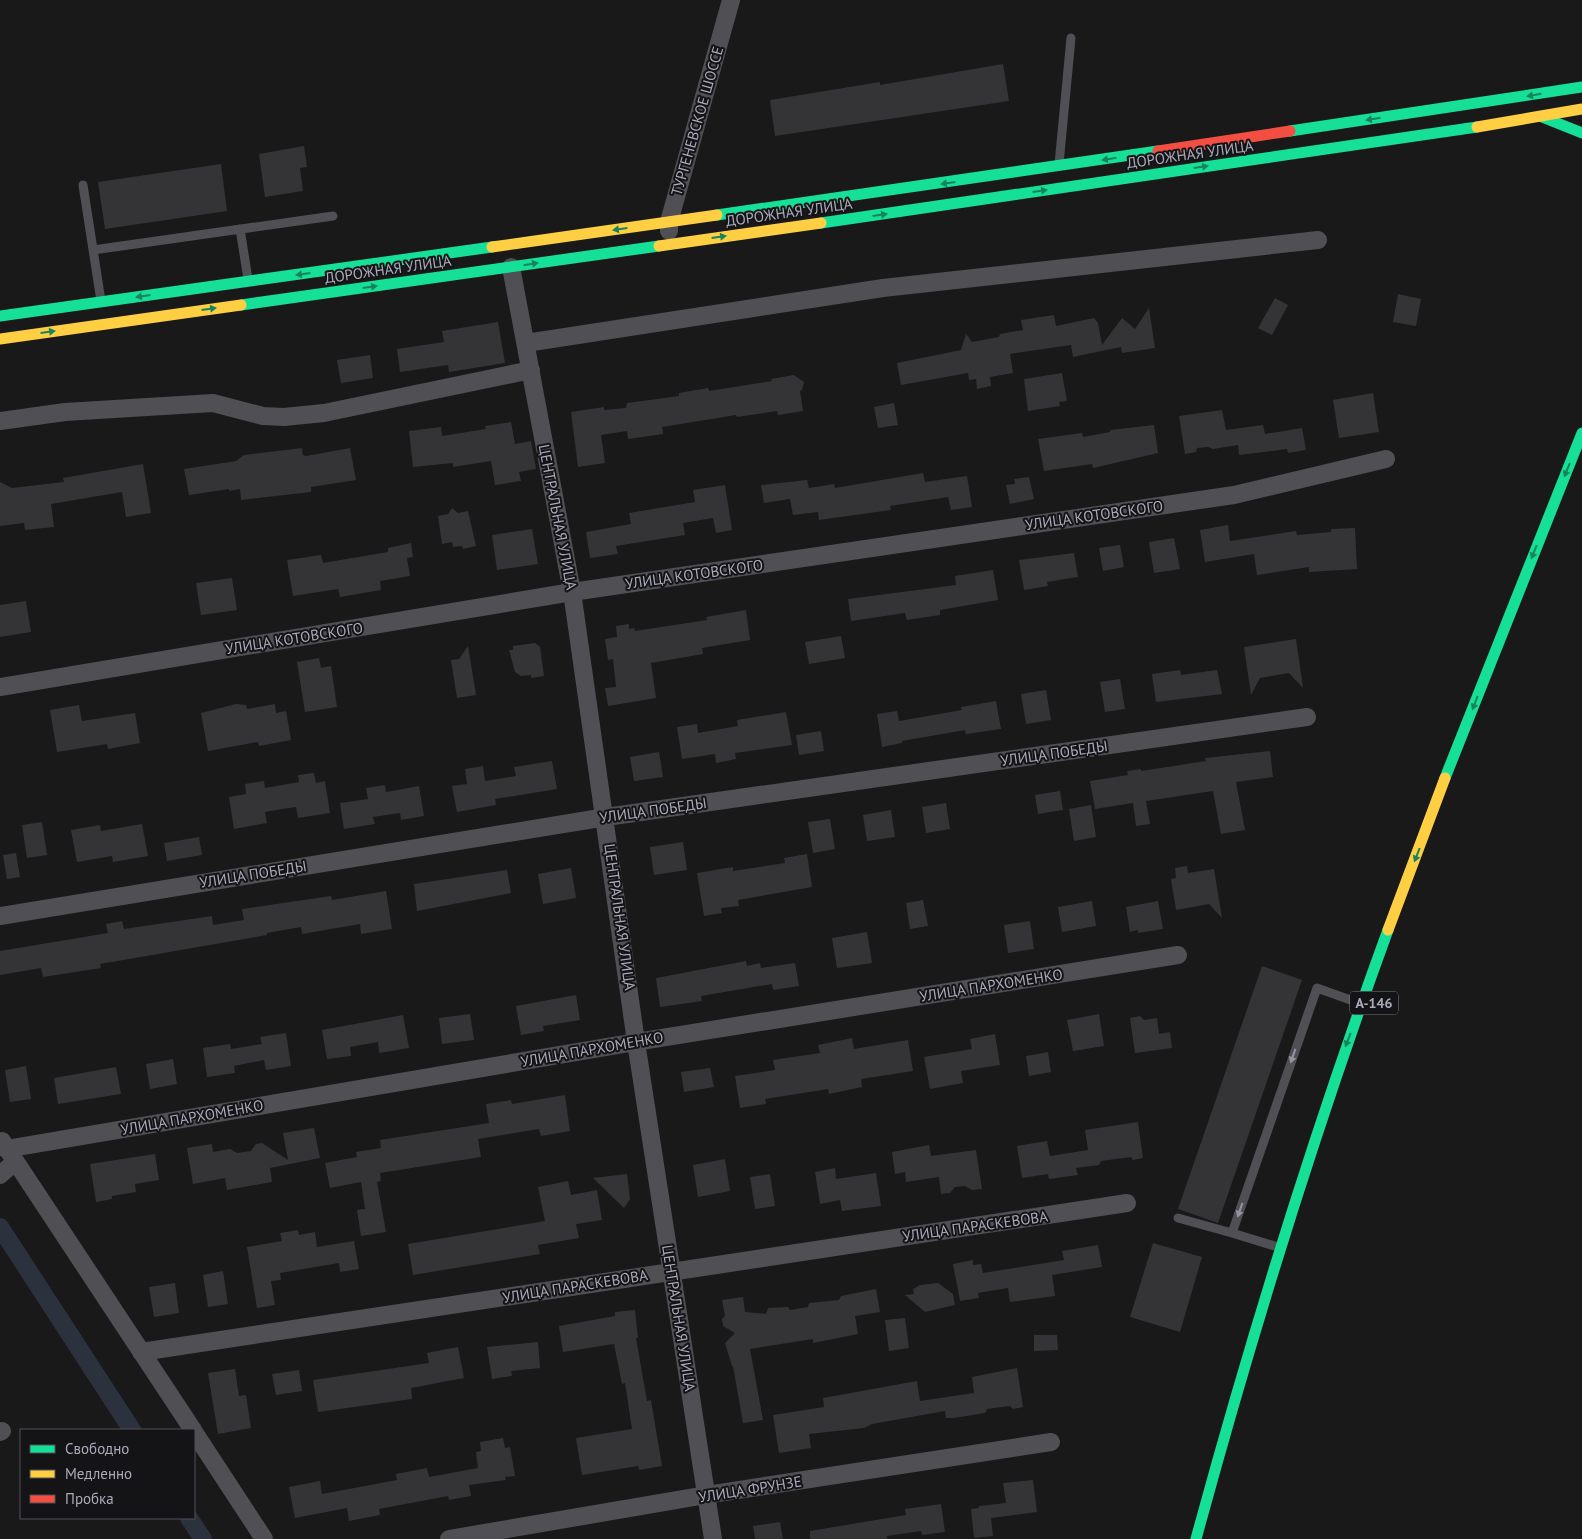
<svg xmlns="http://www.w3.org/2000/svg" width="1582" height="1539" font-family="'PT Sans',sans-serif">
<rect width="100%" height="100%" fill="#19191a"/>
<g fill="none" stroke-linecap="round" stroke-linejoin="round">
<path stroke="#2b313d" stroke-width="18" d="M0,1227L132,1430
M189,1518L203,1539"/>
</g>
<path fill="#343436" d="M1003,64L1009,101L775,136L770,100L880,82V85Z
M304,146L307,167L300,168L303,191L265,197L259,154Z
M221,164L227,211L105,229L98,182Z
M1398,294L1421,299L1416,326L1393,322Z
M1275,298L1288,305L1272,335L1258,328Z
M1149,308L1155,348L1122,353L1121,347L1073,357L1071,345L1010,354L1013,373L990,377L991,386L977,389L976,379L969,380L968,373L901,385L897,363L961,350L966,334L972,342L999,337L1000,334L1023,330L1021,320L1054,315L1056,326L1094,318L1098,323L1102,345L1122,318L1135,329Z
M498,322L505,363L449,372L448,365L400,372L397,349L444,342L442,331Z
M370,355L373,378L341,383L337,360Z
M1062,373L1067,401L1059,402L1060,406L1028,411L1024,379Z
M794,375L804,382L802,390L800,391L803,411L778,415L777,411L737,417L736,415L662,427L663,434L628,439L627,431L601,435L605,463L578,467L571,412L604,407V410L626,408L627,403L679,396V393L708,388L709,391L772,381L771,379Z
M1373,393L1379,432L1339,438L1333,400Z
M894,403L898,425L878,428L874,407Z
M1222,410L1226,430L1263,425L1265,434L1302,428L1306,450L1288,453L1287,449L1239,455L1238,445L1213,449L1208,447L1197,448L1196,452L1185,454L1179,416Z
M511,422L515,444L531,441L536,469L519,472L521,481L495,485L491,461L453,467V463L413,467L409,431L441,427L442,436L486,429L485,426Z
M1154,425L1158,453L1093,468L1092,464L1044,471L1038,439L1082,433L1083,437L1110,432V430Z
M302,448L303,455L306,456L350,448L356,480L311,487V492L241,500L240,489L229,491V489L189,495L184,469L236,461L244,455Z
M143,464L151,513L126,517L122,492L51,504L54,527L25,530L24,523L0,526V482L12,488L64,482L63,478Z
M923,473L925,482L967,476L972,507L951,510L948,497L890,506L891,510L819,520L818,512L793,515L790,499L764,503L761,485L807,480L809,488L834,484L835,488Z
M1029,477L1034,499L1010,504L1006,485L1015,484L1014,479Z
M725,485L732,530L716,533L713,518L683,523L685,535L616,546L618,554L590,558L586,532L631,524L629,513L695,502L693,490Z
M452,508L458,513L468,511L476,546L463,549L462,546L453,547L452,542L442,544L438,516L448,514Z
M1228,525L1230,541L1296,531L1297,535L1331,532V529L1355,528L1357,569L1309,572V567L1257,575L1254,554L1205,562L1200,530Z
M532,529L538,564L497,570L492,535Z
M1174,538L1180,569L1154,573L1149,542Z
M411,543L413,557L407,558L410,576L380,581L381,590L340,597L338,589L293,596L287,560L321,555L323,563L388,552V548Z
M1120,545L1124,567L1103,571L1099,548Z
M1074,553L1078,577L1047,582L1048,586L1024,590L1019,560Z
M993,570L998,600L940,610V615L907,620L905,613L851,621L848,599L956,585L955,576Z
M232,578L237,610L201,615L196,583Z
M26,601L31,632L0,637V605Z
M746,610L750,640L702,648L703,654L651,663L656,698L608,706L605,688L616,687L613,659L608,660L605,639L617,637L616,626L629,624V629L634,628L635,631L707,620L706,617Z
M841,636L845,658L809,664L805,642Z
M1296,639L1303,688L1289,673L1260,678L1251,695L1244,647Z
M535,643L540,647L544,676L531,678V675L521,676L515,672L509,650H513V646Z
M468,646L476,695L457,698L451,660L459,659Z
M319,658L321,668L331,666L337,707L305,712L297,662Z
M1180,670L1181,675L1217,670L1222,694L1156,702L1152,674Z
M1120,679L1125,709L1105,712L1100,682Z
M1046,690L1051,720L1026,724L1021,694Z
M996,701L1001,729L966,734L965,730L902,741V743L882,747L877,714L897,711L899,721L962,710L961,707Z
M236,704L246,705L247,709L275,704L276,713L286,711L291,740L259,746L258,742L208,751L201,713Z
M79,705L82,721L135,713L140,743L108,749L107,744L57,752L50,710Z
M786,712L792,745L735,753L736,759L716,763L715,754L682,759L677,727L697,724L698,733L738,726L737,720Z
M821,731L824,751L799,755L796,735Z
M1270,751L1273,777L1236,782L1245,830L1221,834L1213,791L1146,801L1150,824L1136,826L1133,803L1095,809L1090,781L1128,775L1127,771L1141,769V771L1206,761L1205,758Z
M659,752L663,777L634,781L630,757Z
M552,761L557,789L495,799L496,805L457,812L452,786L467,784L465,769L483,766L485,781L516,776L514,767Z
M314,773L316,783L325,781L330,813L298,818L296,807L282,809L265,812L267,823L234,829L229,797L246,794L245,784L264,781L265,788L299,782L298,775Z
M385,785L386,792L419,786L424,816L401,820L400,813L373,817L375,824L344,829L340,803L368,799L366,788Z
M1060,791L1063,810L1038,814L1035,795Z
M946,803L950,829L926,833L922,807Z
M1091,805L1096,837L1074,841L1069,809Z
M891,810L895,837L867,841L863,815Z
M830,819L835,849L813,853L808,822Z
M42,822L47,855L27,858L22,825Z
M142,824L148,856L113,862L112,856L77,862L71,830L100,825L101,831Z
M199,837L202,855L167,861L164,843Z
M683,842L687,870L654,875L650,847Z
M16,853L20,877L7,879L3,855Z
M807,854L812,887L738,900L739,906L721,908L722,913L704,916L697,873L733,867V871L785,863L784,858Z
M1187,866L1188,873L1214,869L1222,918L1209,904L1176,910L1171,879L1176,878L1175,868Z
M571,868L576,898L543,904L538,874Z
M507,870L511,893L417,911L414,884Z
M386,891L392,929L361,934L360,924L302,934L301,927L267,933V935L100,964L101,968L69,973L43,977L41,968L0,975V951L108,933L106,924L122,921L124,929L212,916L213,925L244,920L242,909L331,896L332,900Z
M923,900L928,926L910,929L906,903Z
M1092,901L1096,926L1062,932L1058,907Z
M1158,901L1163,929L1138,933V930L1130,932L1126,907Z
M1030,921L1034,949L1008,953L1004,925Z
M867,932L872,963L837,968L832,938Z
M746,961L747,966L760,963L761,968L795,963L799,986L773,990L772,984L701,996L702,1001L660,1007L656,978Z
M1262,966L1302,980L1218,1223L1178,1209Z
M576,995L580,1020L543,1026L544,1031L521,1035L516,1006Z
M470,1014L474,1040L442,1044L439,1018Z
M1099,1014L1104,1046L1073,1051L1067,1020Z
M403,1015L409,1048L379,1053L378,1042L350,1047L351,1056L327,1059L322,1030Z
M1140,1016L1144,1020L1157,1018L1159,1034L1170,1032L1172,1048L1135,1053L1130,1018Z
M286,1033L291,1066L266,1070L264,1060L234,1066L235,1073L207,1077L203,1048L230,1044L231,1049L262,1044L260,1037Z
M995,1034L1000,1065L961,1071L963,1083L930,1089L924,1057L972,1049L970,1039Z
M852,1038L854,1049L908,1040L913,1071L861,1079L862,1087L829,1094L828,1089L765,1099L766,1104L740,1108L735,1076L775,1070L773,1060L820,1053L818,1045Z
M1048,1052L1051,1072L1029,1076L1026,1056Z
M173,1059L177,1084L150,1089L146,1064Z
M26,1066L31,1099L10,1102L5,1070Z
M116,1067L121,1094L58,1104L54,1078Z
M710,1068L714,1087L684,1092L681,1072Z
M565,1095L570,1131L541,1136L539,1129L478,1139L481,1157L380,1173L381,1181L377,1182L386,1232L361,1236L357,1210L365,1209L361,1182L330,1188L325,1163L357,1157L356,1152L381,1148L380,1140L489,1123L486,1104L511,1100L512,1104Z
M1138,1122L1143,1158L1133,1160L1131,1157L1101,1161L1099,1165L1076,1168L1078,1175L1049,1179L1048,1174L1022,1178L1017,1146L1047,1141L1050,1156L1088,1150L1085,1130Z
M314,1128L320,1158L270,1168L272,1182L227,1190L225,1178L193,1184L187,1148L212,1144L213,1152L230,1149L237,1153L251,1151L256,1144L262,1143L288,1160L283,1133Z
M929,1145L931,1156L976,1150L982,1189L972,1190L965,1186L955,1187L950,1193L941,1194L939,1177L906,1182L905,1172L895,1174L892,1152Z
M155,1154L159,1180L135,1184L136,1192L112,1196V1199L96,1202L90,1164Z
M725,1159L730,1191L698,1197L693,1165Z
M835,1168L836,1179L876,1173L881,1206L842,1211L840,1200L820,1204L815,1172Z
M627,1174L630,1199L624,1208L593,1178Z
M770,1174L775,1206L755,1209L750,1177Z
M568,1181L571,1195L597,1190L602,1220L576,1224L579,1238L538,1245L540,1254L413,1275L408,1244L545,1221L538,1187Z
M298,1230L299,1235L315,1232L317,1247L354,1241L359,1269L340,1272L339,1263L280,1273L281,1280L271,1281L275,1305L257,1308L247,1247L282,1241L280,1233Z
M1153,1243L1202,1257L1180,1332L1130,1317Z
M1098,1245L1102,1267L1052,1275L1055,1296L1010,1302L1008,1288L978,1293L979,1298L960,1301L953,1264L973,1260V1265L981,1264L983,1273L1064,1260L1062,1251Z
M223,1271L228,1304L208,1307L203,1275Z
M175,1283L179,1313L154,1317L149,1287Z
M938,1283L953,1294L955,1305L925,1312L905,1295L914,1294L913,1289L920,1285Z
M876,1289L880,1312L855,1316L858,1334L813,1343V1339L750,1349L763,1420L743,1423L733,1366H732L725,1343L735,1333L723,1326L722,1319L725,1316L722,1300L743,1297L745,1312L766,1314L768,1308L788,1307L790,1310L808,1307L809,1303L839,1300L841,1296Z
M635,1310L638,1338H636L647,1401L651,1400L662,1466L639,1470L638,1466L582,1475L576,1438L632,1429L625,1383L622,1384L614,1344L563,1352L559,1326L615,1316V1312Z
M905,1318L909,1348L889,1351L885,1320Z
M1034,1335H1057L1058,1350L1034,1351Z
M538,1342L540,1368L511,1371L512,1376L492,1379L487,1347Z
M458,1347L464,1378L411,1388L412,1399L318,1412L313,1380L429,1363L427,1353Z
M1017,1368L1023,1407L1013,1409L1010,1406L987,1409L985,1413L954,1418H946L945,1411L872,1424L864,1428L809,1434L811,1448L779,1453L773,1415L824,1407L823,1398L917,1381L920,1401L974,1393L972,1377Z
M235,1369L239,1396L246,1395L251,1428L218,1434L208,1373Z
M299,1370L302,1391L276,1395L272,1374Z
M503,1438L505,1448L510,1447L515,1476L505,1477L506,1480L469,1485L471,1496L449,1500L448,1496L379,1509L380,1515L349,1521L347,1508L295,1518L289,1487L320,1481L322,1494L397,1480L396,1474L427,1468L429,1477L478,1468L476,1452L481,1451L480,1442Z
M1033,1480L1037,1512L991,1518L993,1536L974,1538L971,1509L979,1508V1506L1006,1503L1003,1483Z
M941,1504L945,1532L922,1535L921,1531L887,1536V1539H810V1531L906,1515L905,1509Z
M780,1522L783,1539H755L753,1526Z"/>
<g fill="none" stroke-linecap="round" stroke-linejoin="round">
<path stroke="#4f4f54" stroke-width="9" d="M1059,164L1071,38
M83,185L101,301
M240,229L248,279
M93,250L333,216
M1178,1218L1232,1233
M1278,1247L1232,1233L1317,988L1359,1003"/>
<path stroke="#4f4f54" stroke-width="18" d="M669,231V222L731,0
M511,267L572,592L636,1042L713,1539
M526,343L883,288L1318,240
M0,421L65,412L213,403L263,416L284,417L324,413L531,370
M0,687L572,592L1234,495L1386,459
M0,916L606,817L1307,717
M2,1141L193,1430
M6,1149L636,1042L1178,955
M0,1175L15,1162
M141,1352L1127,1203
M0,1432L2,1431
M194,1432L264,1539
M449,1539L706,1495L1051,1442"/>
<path stroke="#16e098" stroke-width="11" d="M1542,117L1582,133
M1290,131L1582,87
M717,215L1158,151
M821,223L1477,127
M241,305L659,246
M0,316L492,247
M1445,778L1582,433
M1196,1539C1252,1333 1315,1130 1388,930"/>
<path stroke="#ffcf43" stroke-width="11" d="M1477,127L1582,109
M659,246L821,223
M492,247L717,215
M0,339L241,305
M1388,930L1445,778"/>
<path stroke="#f24e42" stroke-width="11" d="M1158,151L1290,131"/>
</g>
<defs><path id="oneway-solid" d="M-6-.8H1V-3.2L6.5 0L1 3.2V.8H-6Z" transform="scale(1.25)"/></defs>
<g fill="#15845e">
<use href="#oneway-solid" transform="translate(1534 95) rotate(170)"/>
<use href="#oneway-solid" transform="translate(1373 119) rotate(171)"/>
<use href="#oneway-solid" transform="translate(1109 159) rotate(171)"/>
<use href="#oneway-solid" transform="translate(1201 167) rotate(-8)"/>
<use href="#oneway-solid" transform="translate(948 183) rotate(172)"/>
<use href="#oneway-solid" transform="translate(1040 191) rotate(-8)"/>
<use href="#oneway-solid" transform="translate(880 215) rotate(-8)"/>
<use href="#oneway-solid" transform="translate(620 229) rotate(172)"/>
<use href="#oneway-solid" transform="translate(719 237) rotate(-8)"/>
<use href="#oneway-solid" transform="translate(531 264) rotate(-9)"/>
<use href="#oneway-solid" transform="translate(303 274) rotate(172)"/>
<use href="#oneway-solid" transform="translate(370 287) rotate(-8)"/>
<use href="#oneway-solid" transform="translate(143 296) rotate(172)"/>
<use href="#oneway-solid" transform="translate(209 309) rotate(-8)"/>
<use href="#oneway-solid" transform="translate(48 332) rotate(-8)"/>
<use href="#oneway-solid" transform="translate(1567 470) rotate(112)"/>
<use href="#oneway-solid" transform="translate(1534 552) rotate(112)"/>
<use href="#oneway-solid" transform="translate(1475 703) rotate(111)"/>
<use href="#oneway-solid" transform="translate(1417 855) rotate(111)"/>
<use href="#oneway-solid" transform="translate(1348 1040) rotate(111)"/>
</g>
<g fill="#9394a1">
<use href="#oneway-solid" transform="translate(1293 1056) rotate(109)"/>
<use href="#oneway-solid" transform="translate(1240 1210) rotate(109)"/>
</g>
<g text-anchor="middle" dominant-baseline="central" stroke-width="4" stroke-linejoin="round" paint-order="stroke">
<rect fill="#141316" stroke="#7d7d8a" stroke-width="1" x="1350" y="991.5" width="48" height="23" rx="4"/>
<g font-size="14" font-weight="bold" fill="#aaabbb">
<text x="1374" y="1003">А-146</text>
</g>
<g font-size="15" fill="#aaabbb" stroke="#141316">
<text transform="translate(697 121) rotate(-74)">ТУРГЕНЕВСКОЕ ШОССЕ</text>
<text transform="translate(1190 154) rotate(-8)">ДОРОЖНАЯ УЛИЦА</text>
<text transform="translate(789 212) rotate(-8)">ДОРОЖНАЯ УЛИЦА</text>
<text transform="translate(388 269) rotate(-8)">ДОРОЖНАЯ УЛИЦА</text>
<text transform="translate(1094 515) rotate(-8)">УЛИЦА КОТОВСКОГО</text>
<text transform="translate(558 517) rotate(79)">ЦЕНТРАЛЬНАЯ УЛИЦА</text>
<text transform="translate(694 574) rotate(-8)">УЛИЦА КОТОВСКОГО</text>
<text transform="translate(294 638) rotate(-9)">УЛИЦА КОТОВСКОГО</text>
<text transform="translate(1054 753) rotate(-8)">УЛИЦА ПОБЕДЫ</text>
<text transform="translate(653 810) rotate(-8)">УЛИЦА ПОБЕДЫ</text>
<text transform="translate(253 874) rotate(-9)">УЛИЦА ПОБЕДЫ</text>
<text transform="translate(620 917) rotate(82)">ЦЕНТРАЛЬНАЯ УЛИЦА</text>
<text transform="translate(991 985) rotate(-9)">УЛИЦА ПАРХОМЕНКО</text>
<text transform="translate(592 1049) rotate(-10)">УЛИЦА ПАРХОМЕНКО</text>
<text transform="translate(192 1117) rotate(-10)">УЛИЦА ПАРХОМЕНКО</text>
<text transform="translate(975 1226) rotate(-8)">УЛИЦА ПАРАСКЕВОВА</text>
<text transform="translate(575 1286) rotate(-9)">УЛИЦА ПАРАСКЕВОВА</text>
<text transform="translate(679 1318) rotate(81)">ЦЕНТРАЛЬНАЯ УЛИЦА</text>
<text transform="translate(750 1489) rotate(-9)">УЛИЦА ФРУНЗЕ</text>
</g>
</g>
<rect x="20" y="1429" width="175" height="90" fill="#141316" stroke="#505058"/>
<rect x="30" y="1445" width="25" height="8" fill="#16e098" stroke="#505058"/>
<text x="65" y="1454" font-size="15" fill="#aaabbb">Свободно</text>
<rect x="30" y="1470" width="25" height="8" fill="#ffcf43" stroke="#505058"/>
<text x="65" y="1479" font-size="15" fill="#aaabbb">Медленно</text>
<rect x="30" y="1495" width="25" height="8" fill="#f24e42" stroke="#505058"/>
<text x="65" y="1504" font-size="15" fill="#aaabbb">Пробка</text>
</svg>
